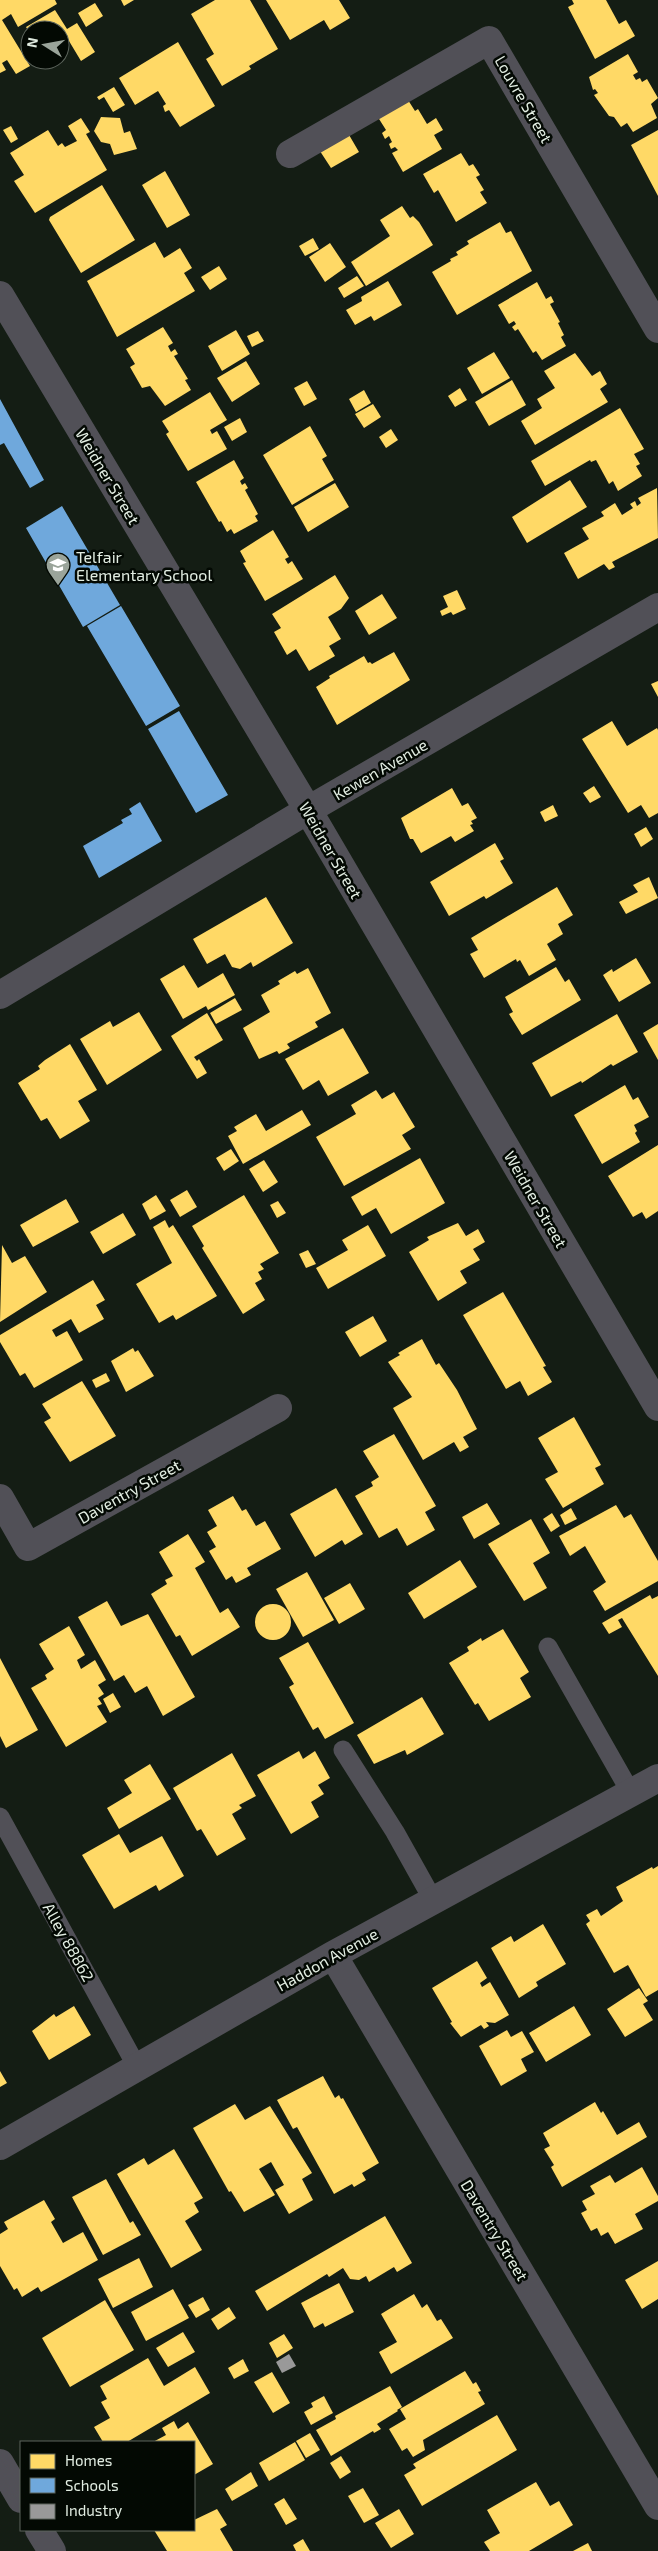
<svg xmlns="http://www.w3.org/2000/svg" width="658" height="2551" font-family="'Exo 2',sans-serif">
<rect width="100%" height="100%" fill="#141d14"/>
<path fill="#ffd966" d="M0,0H55L57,4L18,27L11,14L2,20L30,66L16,74L7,60L2,63L6,70L0,73Z
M121,0H134L124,6Z
M215,0H250L278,49L249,66L251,69L222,86L206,59L214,54L191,14Z
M266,0H339L350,18L330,30L324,20L290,40Z
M572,0H606L619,24L626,20L635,36L595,59L568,7L574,4Z
M95,3L103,16L86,27L78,13Z
M55,10L67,29L77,23L95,52L81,61L63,31L60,33V30H30V34L26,27Z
M178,42L215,106L180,127L169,110L165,112L163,106L166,104L158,91L135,105L119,78Z
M628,54L638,72L633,75L636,80L640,78L642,82L647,79L658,98L651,104L657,118L633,132L627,123L621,127L614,117L609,116L594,95L598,93L595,89L593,90L589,77Z
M114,87L125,105L113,112L104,97L99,100L97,97Z
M408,100L415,111L418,109L427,124L436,118L443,130L434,135L442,149L403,172L392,153L398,150L395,147L391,149L389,144L392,142L389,136L385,139L382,133L386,130L374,111Z
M101,117L120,118L124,133L130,131L137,149L114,155L110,144L101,142L94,131Z
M81,118L90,132L86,134L107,170L35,213L14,181L24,175L10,153L48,130L58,146L62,143L65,147L77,141L68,126Z
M11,126L18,139L11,143L3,130Z
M345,128L359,152L331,168L316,145Z
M658,130V196L631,145Z
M461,153L469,166L473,164L480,175L476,177L484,190L480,192L487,203L456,222L438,190L434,193L423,174Z
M165,171L190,215L167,228L142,185Z
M102,185L135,240L81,273L49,220L50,217Z
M402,206L410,218L413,216L419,222L433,245L366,286L351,262L390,236L380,220Z
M500,222L506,233L511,231L532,271L457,315L432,272L451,261L450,259L458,255L456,252L469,244L467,241Z
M313,238L319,249L305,256L299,246Z
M155,242L164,258L180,248L192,268L184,273L195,291L117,337L87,281Z
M330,243L346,267L325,282L309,257Z
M219,266L227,279L210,290L201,277Z
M357,276L364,286L344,298L338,288Z
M388,281L402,305L374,321L371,316L355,325L346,310L362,301L361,297Z
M537,282L546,299L551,296L554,302L550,304L560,322L558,323L564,335L561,337L566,346L542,360L536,351L533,353L518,329L515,331L512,327L516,324L514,321L509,324L498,305Z
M163,327L173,343L168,346L171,352L175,349L178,354L174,356L188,379L185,380L191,390L165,406L150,386L142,388L130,367L135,364L126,349Z
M236,330L250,354L222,371L208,346Z
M258,331L264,341L252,347L247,336Z
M494,352L510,378L482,394L467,368Z
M575,353L592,376L600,371L607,384L600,389L608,402L535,445L521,421L542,408L537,399L555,388L544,371Z
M246,361L260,384L232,402L217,378Z
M512,380L526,405L489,426L475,402Z
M307,381L317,399L304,406L294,388Z
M460,388L467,400L455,407L448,396Z
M364,390L371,403L356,412L349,399Z
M210,392L227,420L210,430L212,434L217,431L227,449L188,471L166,434L169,432L162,421Z
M373,404L381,417L364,428L355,414Z
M620,408L644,449L634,454L640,464L636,466L642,476L618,491L613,481L609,484L596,460L591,462L590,460L545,486L531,461Z
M240,418L247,432L232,441L224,427Z
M310,426L327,456L322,459L334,480L292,505L263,455Z
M391,429L398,440L386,448L379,437Z
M234,460L244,478L240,481L242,485L245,483L248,488L245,490L258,514L255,516L258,521L234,534L231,529L227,532L221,521L219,522L196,482Z
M570,480L587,507L527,543L512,517Z
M335,483L349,507L308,532L294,507Z
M657,488L658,538L612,562L615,567L609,570L604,564L578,579L564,553L589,539L582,528L604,516L601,512L615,503L622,515L633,508L630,504L635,501L637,506L641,503L638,498Z
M273,530L289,557L285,559L288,564L292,561L303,579L265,601L243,563L246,562L240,551Z
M335,575L349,598L341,609L328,617L341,639L329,646L335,656L309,671L296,649L287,655L274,632L281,628L272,614Z
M457,590L466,609L453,615L451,612L442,616L440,611L448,607L443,596Z
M382,594L397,618L369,635L355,611Z
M394,652L410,680L337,725L316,687L330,678L329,676L364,656L368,663L370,662L372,664Z
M658,681V697L651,684Z
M612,721L627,746L657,728L658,730V813L649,818L641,805L628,813L582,739Z
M594,786L601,797L590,803L583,793Z
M452,788L462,806L468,803L477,818L471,821L473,824L470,825L474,831L455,842L451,836L421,853L413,839H410L401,818Z
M553,805L558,816L545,822L540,812Z
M646,827L653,839L641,847L634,834Z
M495,843L504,859L500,861L513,883L486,899L484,896L449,916L430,882Z
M649,877L658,898L626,914L619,902L638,892L633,885Z
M557,887L573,915L558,924L563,934L547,944L556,960L529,976L520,960L517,962L516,959L484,978L470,954L478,950L471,938Z
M266,897L293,943L253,967L251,962L240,969L232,967L225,954L207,964L193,939Z
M636,958L651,983L619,1002L603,975L612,969L613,972Z
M184,965L198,988L223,973L235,995L208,1010L206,1006L183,1019L160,979Z
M556,967L565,982L569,979L581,1000L522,1035L509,1014L513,1012L505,997Z
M308,968L331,1013L315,1022L318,1027L287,1044L290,1048L279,1054L277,1051L259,1059L243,1028L270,1012L261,995L280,984L278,981L295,971L297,974Z
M235,998L242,1010L216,1024L210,1013Z
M139,1012L162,1050L107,1085L80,1039L110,1021L113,1027Z
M207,1013L223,1040L194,1057L197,1061L199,1059L207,1073L197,1079L171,1036Z
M617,1014L638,1052L613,1066L611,1064L582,1083L581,1081L551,1097L532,1063Z
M658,1024V1060L643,1033Z
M343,1028L369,1073L328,1096L319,1080L303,1090L285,1059Z
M70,1044L97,1090L78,1101L90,1121L60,1139L47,1118L41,1121L18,1083L40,1069L38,1066L45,1060Z
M625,1085L633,1100L638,1097L649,1117L634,1125L637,1131L635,1133L640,1142L602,1164L574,1115Z
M376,1090L382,1099L394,1092L415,1127L402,1135L411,1149L344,1186L316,1137L356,1114L351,1105Z
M302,1110L311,1125L243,1164L228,1136L237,1131L234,1127L256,1114L266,1131Z
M658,1145V1211L646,1219L642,1212L633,1217L608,1176Z
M231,1149L239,1161L224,1171L216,1158Z
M420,1158L445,1203L391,1234L376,1208L362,1216L351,1197Z
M264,1160L278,1182L263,1192L249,1169Z
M187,1190L197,1207L180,1217L170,1200Z
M156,1195L166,1211L150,1220L142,1204Z
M244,1195L279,1253L260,1264L264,1269L258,1272L262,1279L255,1283L265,1300L243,1314L202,1248L204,1246L192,1226Z
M66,1199L79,1222L33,1247L20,1225Z
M278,1201L286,1213L277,1218L270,1205Z
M123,1213L136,1235L103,1254L90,1232Z
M165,1220L169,1228L173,1225L217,1296L176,1320L173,1315L159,1323L136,1284L172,1263L153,1227Z
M458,1223L466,1236L478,1229L485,1242L473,1249L480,1260L460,1271L467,1283L438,1301L409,1252L429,1240L427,1237Z
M368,1225L386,1256L328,1289L316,1268L348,1250L342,1240Z
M2,1245L12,1263L25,1256L47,1292L0,1322Z
M308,1250L316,1264L306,1268L299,1254Z
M93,1280L105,1300L96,1305L104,1319L79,1333L71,1319L52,1330L56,1337L67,1331L83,1360L34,1388L25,1373L20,1376L0,1342V1335Z
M503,1292L546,1366L543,1367L552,1382L528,1396L520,1381L506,1389L463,1315Z
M373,1316L387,1341L360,1357L345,1332Z
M422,1339L436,1365L439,1363L457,1390L477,1429L463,1437L469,1447L460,1452L454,1442L423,1460L393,1408L412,1397L388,1362L400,1355L398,1353Z
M133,1348L135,1352L138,1350L154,1376L126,1392L111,1361Z
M106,1373L110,1381L96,1388L92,1380Z
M82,1381L116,1436L70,1462L44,1422L51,1418L42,1404Z
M574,1417L601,1465L595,1468L604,1484L563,1508L545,1479L558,1472L538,1438Z
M394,1434L436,1506L425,1512L435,1530L407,1546L397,1528L379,1538L355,1496L373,1486L371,1482L379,1477L363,1451Z
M336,1488L363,1534L345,1545L342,1540L315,1557L290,1514Z
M233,1496L242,1511L246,1509L256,1526L265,1521L281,1549L247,1568L251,1575L236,1583L232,1576L226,1580L209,1551L216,1547L207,1532L217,1526L208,1510Z
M487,1503L500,1524L474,1539L462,1517Z
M616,1505L624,1518L631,1514L658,1561V1581L605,1611L593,1591L606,1582L585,1546L570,1556L559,1536Z
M571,1508L577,1519L565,1525L560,1515Z
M552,1513L560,1526L551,1532L543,1519Z
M531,1519L550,1553L533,1563L547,1588L524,1601L488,1544Z
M188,1534L205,1562L195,1568L220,1613L228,1608L240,1627L192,1656L180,1635L176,1637L151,1594L167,1584L165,1580L173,1576L159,1552Z
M460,1560L477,1587L424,1619L408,1593Z
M307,1572L334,1620L303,1637L276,1589Z
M350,1583L365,1609L339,1624L324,1598Z
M650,1595L652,1599L658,1596V1676L622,1618L618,1620L622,1627L609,1634L602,1623Z
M107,1601L121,1626L148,1614L195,1697L163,1716L147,1686L135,1693L124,1675L114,1681L78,1617Z
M255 1622a18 18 0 1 1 36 0a18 18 0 1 1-36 0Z
M69,1626L85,1655L77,1660L81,1669L95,1660L106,1680L98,1685L104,1694L98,1698L102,1704L97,1706L107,1722L66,1747L31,1688L47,1679L45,1675L54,1669L39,1644Z
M503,1629L529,1672L520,1678L531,1697L489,1721L478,1703L475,1705L449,1663L469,1651L467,1647L481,1638L482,1641Z
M308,1642L354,1723L325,1739L318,1727L313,1730L305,1716L289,1687L294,1684L279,1658Z
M0,1658L38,1730L6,1748L0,1736Z
M113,1693L121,1707L110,1713L103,1699Z
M422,1697L444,1734L407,1755L405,1750L374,1764L357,1735Z
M299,1751L303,1759L315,1751L330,1778L318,1785L324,1794L311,1802L319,1817L291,1834L257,1775Z
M232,1753L256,1796L239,1805L242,1808L232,1814L246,1839L217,1856L201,1829L197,1831L173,1788Z
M150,1764L171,1799L119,1829L107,1808L132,1793L124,1780Z
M119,1834L130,1853L162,1836L184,1876L159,1891L156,1885L114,1909L82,1855Z
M658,1866V1990L646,1997L628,1965L614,1973L586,1924L590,1921L586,1915L597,1909L601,1916L610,1910L623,1901L616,1887L652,1867L653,1869Z
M543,1924L566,1964L536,1982L538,1986L519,1998L491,1948L511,1936L514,1942Z
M477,1961L487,1978L480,1983L482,1987L490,1982L509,2015L495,2023L486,2022L489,2026L484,2029L481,2025L461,2037L450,2023L452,2022L432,1988Z
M639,1988L648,2001L643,2004L653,2020L625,2037L607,2009Z
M74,2006L91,2035L49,2060L32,2031L54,2014L56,2017Z
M574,2006L591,2035L546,2062L529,2033Z
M507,2030L511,2037L522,2031L534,2052L521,2059L527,2071L501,2086L479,2046Z
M0,2071L7,2083L0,2087Z
M323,2076L335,2098L339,2095L341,2099L343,2098L379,2163L362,2173L366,2180L354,2187L352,2184L334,2194L297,2127L293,2129L277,2100Z
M595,2102L601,2113L603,2111L617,2135L639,2122L647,2137L562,2187L551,2167L554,2165L544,2149L550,2146L543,2133Z
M235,2104L245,2120L270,2106L312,2173L302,2179L313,2200L289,2214L275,2190L284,2185L271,2162L259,2169L275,2195L244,2212L231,2191L229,2192L193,2128Z
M174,2149L203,2198L194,2203L199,2212L185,2221L202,2250L171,2268L117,2174L144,2158L148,2165Z
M642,2167L658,2196V2201L635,2214L643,2229L615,2244L608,2232L601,2236L597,2228L591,2231L581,2213L587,2210L582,2201L595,2194L590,2186L610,2175L615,2183Z
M106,2179L130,2223L133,2221L141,2235L103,2255L72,2197Z
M44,2200L55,2219L51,2222L63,2243L83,2232L98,2260L41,2292L38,2287L22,2297L17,2288L14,2290L0,2266V2234L8,2229L4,2222Z
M385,2216L412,2263L397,2272L394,2267L369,2282L366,2276L359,2280L350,2279L343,2268L329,2277L327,2274L267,2311L255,2291Z
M139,2258L153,2287L113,2308L98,2279Z
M658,2261V2299L642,2309L625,2280Z
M339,2283L354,2312L325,2327L323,2323L314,2328L301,2303Z
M173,2289L189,2318L146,2341L131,2312Z
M414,2294L422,2308L427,2304L437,2321L441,2319L453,2338L391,2374L379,2352L397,2342L381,2314Z
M203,2297L210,2310L196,2318L188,2305Z
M105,2300L134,2350L70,2387L42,2338Z
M229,2307L236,2318L218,2330L211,2319Z
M183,2332L195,2352L168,2367L156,2348Z
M284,2334L293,2348L277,2358L269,2343Z
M148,2358L164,2386L195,2367L210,2393L127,2442H103L94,2427L110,2418L101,2402L107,2399L100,2386Z
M243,2359L249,2371L234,2379L228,2368Z
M465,2371L473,2384L476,2382L481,2391L478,2392L485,2404L423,2440L425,2450L413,2457L407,2448L402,2451L389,2429L406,2419L400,2409Z
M272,2372L290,2403L273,2413L254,2382Z
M390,2386L402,2407L397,2410L398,2411L377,2424L381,2429L374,2433L373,2431L331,2456L316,2430L336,2419L335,2416Z
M324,2396L333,2413L311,2425L304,2412L313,2407L311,2403Z
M497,2415L517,2450L422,2506L404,2475L416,2468L413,2464Z
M174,2421L178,2429L188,2422L213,2464L194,2475V2442H153L166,2435L162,2428Z
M310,2433L320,2450L306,2458L296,2441Z
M295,2442L305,2460L269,2481L259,2463Z
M341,2456L351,2472L340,2479L330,2463Z
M251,2472L258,2486L232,2501L225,2489Z
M536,2482L550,2506L559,2501L573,2525L529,2551H490L484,2542L500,2533L487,2510Z
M363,2488L379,2515L364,2523L348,2496Z
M284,2498L297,2519L286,2525L274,2504Z
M217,2509L227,2525L220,2529L233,2551H167L154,2530H194V2520Z
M399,2509L414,2534L391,2548L375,2523Z
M303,2539L310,2551H296L293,2545Z
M588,2543L592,2551H573Z"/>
<path fill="#6fa8dc" d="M0,399L44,480L30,488L4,443L0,445Z
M62,506L120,605L83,627L26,528Z
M121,606L180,706L146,726L87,626Z
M179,711L228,795L196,813L148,729Z
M140,802L162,841L99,878L83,846L123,823L121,820L132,814L129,809Z"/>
<path fill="#999" d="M289,2354L296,2366L282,2373L276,2362Z"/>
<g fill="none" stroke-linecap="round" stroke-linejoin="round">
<path stroke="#515057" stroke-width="19" d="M548,1647L631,1793
M343,1750L395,1832L433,1900
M0,1817L137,2067"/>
<path stroke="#515057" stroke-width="28" d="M290,154L489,40L658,329
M0,295L308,810L658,1407
M0,995L308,810L658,607
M0,1498L28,1547L278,1408
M333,1955L658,2506
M0,2146L333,1955L658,1778"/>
<path stroke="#515057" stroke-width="28" d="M0,2463L21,2499
M39,2530L52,2551"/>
</g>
<defs>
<symbol id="school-pin" viewBox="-11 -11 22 30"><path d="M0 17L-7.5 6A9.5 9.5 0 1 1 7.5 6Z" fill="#9aa49a" stroke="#030903"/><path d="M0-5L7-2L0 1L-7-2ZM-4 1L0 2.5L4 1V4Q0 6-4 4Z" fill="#fff"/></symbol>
</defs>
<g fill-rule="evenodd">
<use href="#school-pin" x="44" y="551" width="28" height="38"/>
</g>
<g text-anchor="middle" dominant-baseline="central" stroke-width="5" stroke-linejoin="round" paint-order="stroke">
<g font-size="16" fill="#e2ede2" stroke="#030903">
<text transform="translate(524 99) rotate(60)">Louvre Street</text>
<text transform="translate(108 476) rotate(59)">Weidner Street</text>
<text transform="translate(380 769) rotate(-30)">Kewen Avenue</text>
<text transform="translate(331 850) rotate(60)">Weidner Street</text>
<text transform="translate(536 1199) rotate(60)">Weidner Street</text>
<text transform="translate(129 1491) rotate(-29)">Daventry Street</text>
<text transform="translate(69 1942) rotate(61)">Alley 88862</text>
<text transform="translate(327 1959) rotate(-29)">Haddon Avenue</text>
<text transform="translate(495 2230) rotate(59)">Daventry Street</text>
</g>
<g font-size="16" fill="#e2ede2" stroke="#030903" text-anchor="start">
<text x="76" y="556">Telfair<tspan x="76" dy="18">Elementary School</tspan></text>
</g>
</g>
<rect x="20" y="2441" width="175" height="90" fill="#030903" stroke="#5c645c"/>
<rect x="30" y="2454" width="25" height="15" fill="#ffd966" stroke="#5c645c"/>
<text x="65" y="2466" font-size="15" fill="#e2ede2">Homes</text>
<rect x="30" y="2478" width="25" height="15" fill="#6fa8dc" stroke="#5c645c"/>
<text x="65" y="2491" font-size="15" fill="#e2ede2">Schools</text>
<rect x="30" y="2504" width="25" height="15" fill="#999999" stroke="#5c645c"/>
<text x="65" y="2516" font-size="15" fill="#e2ede2">Industry</text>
<g transform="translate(45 45) rotate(281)"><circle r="24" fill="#030903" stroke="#5c645c"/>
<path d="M0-4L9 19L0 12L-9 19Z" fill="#9aa49a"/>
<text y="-8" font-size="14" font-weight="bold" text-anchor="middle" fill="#e2ede2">N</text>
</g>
</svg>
